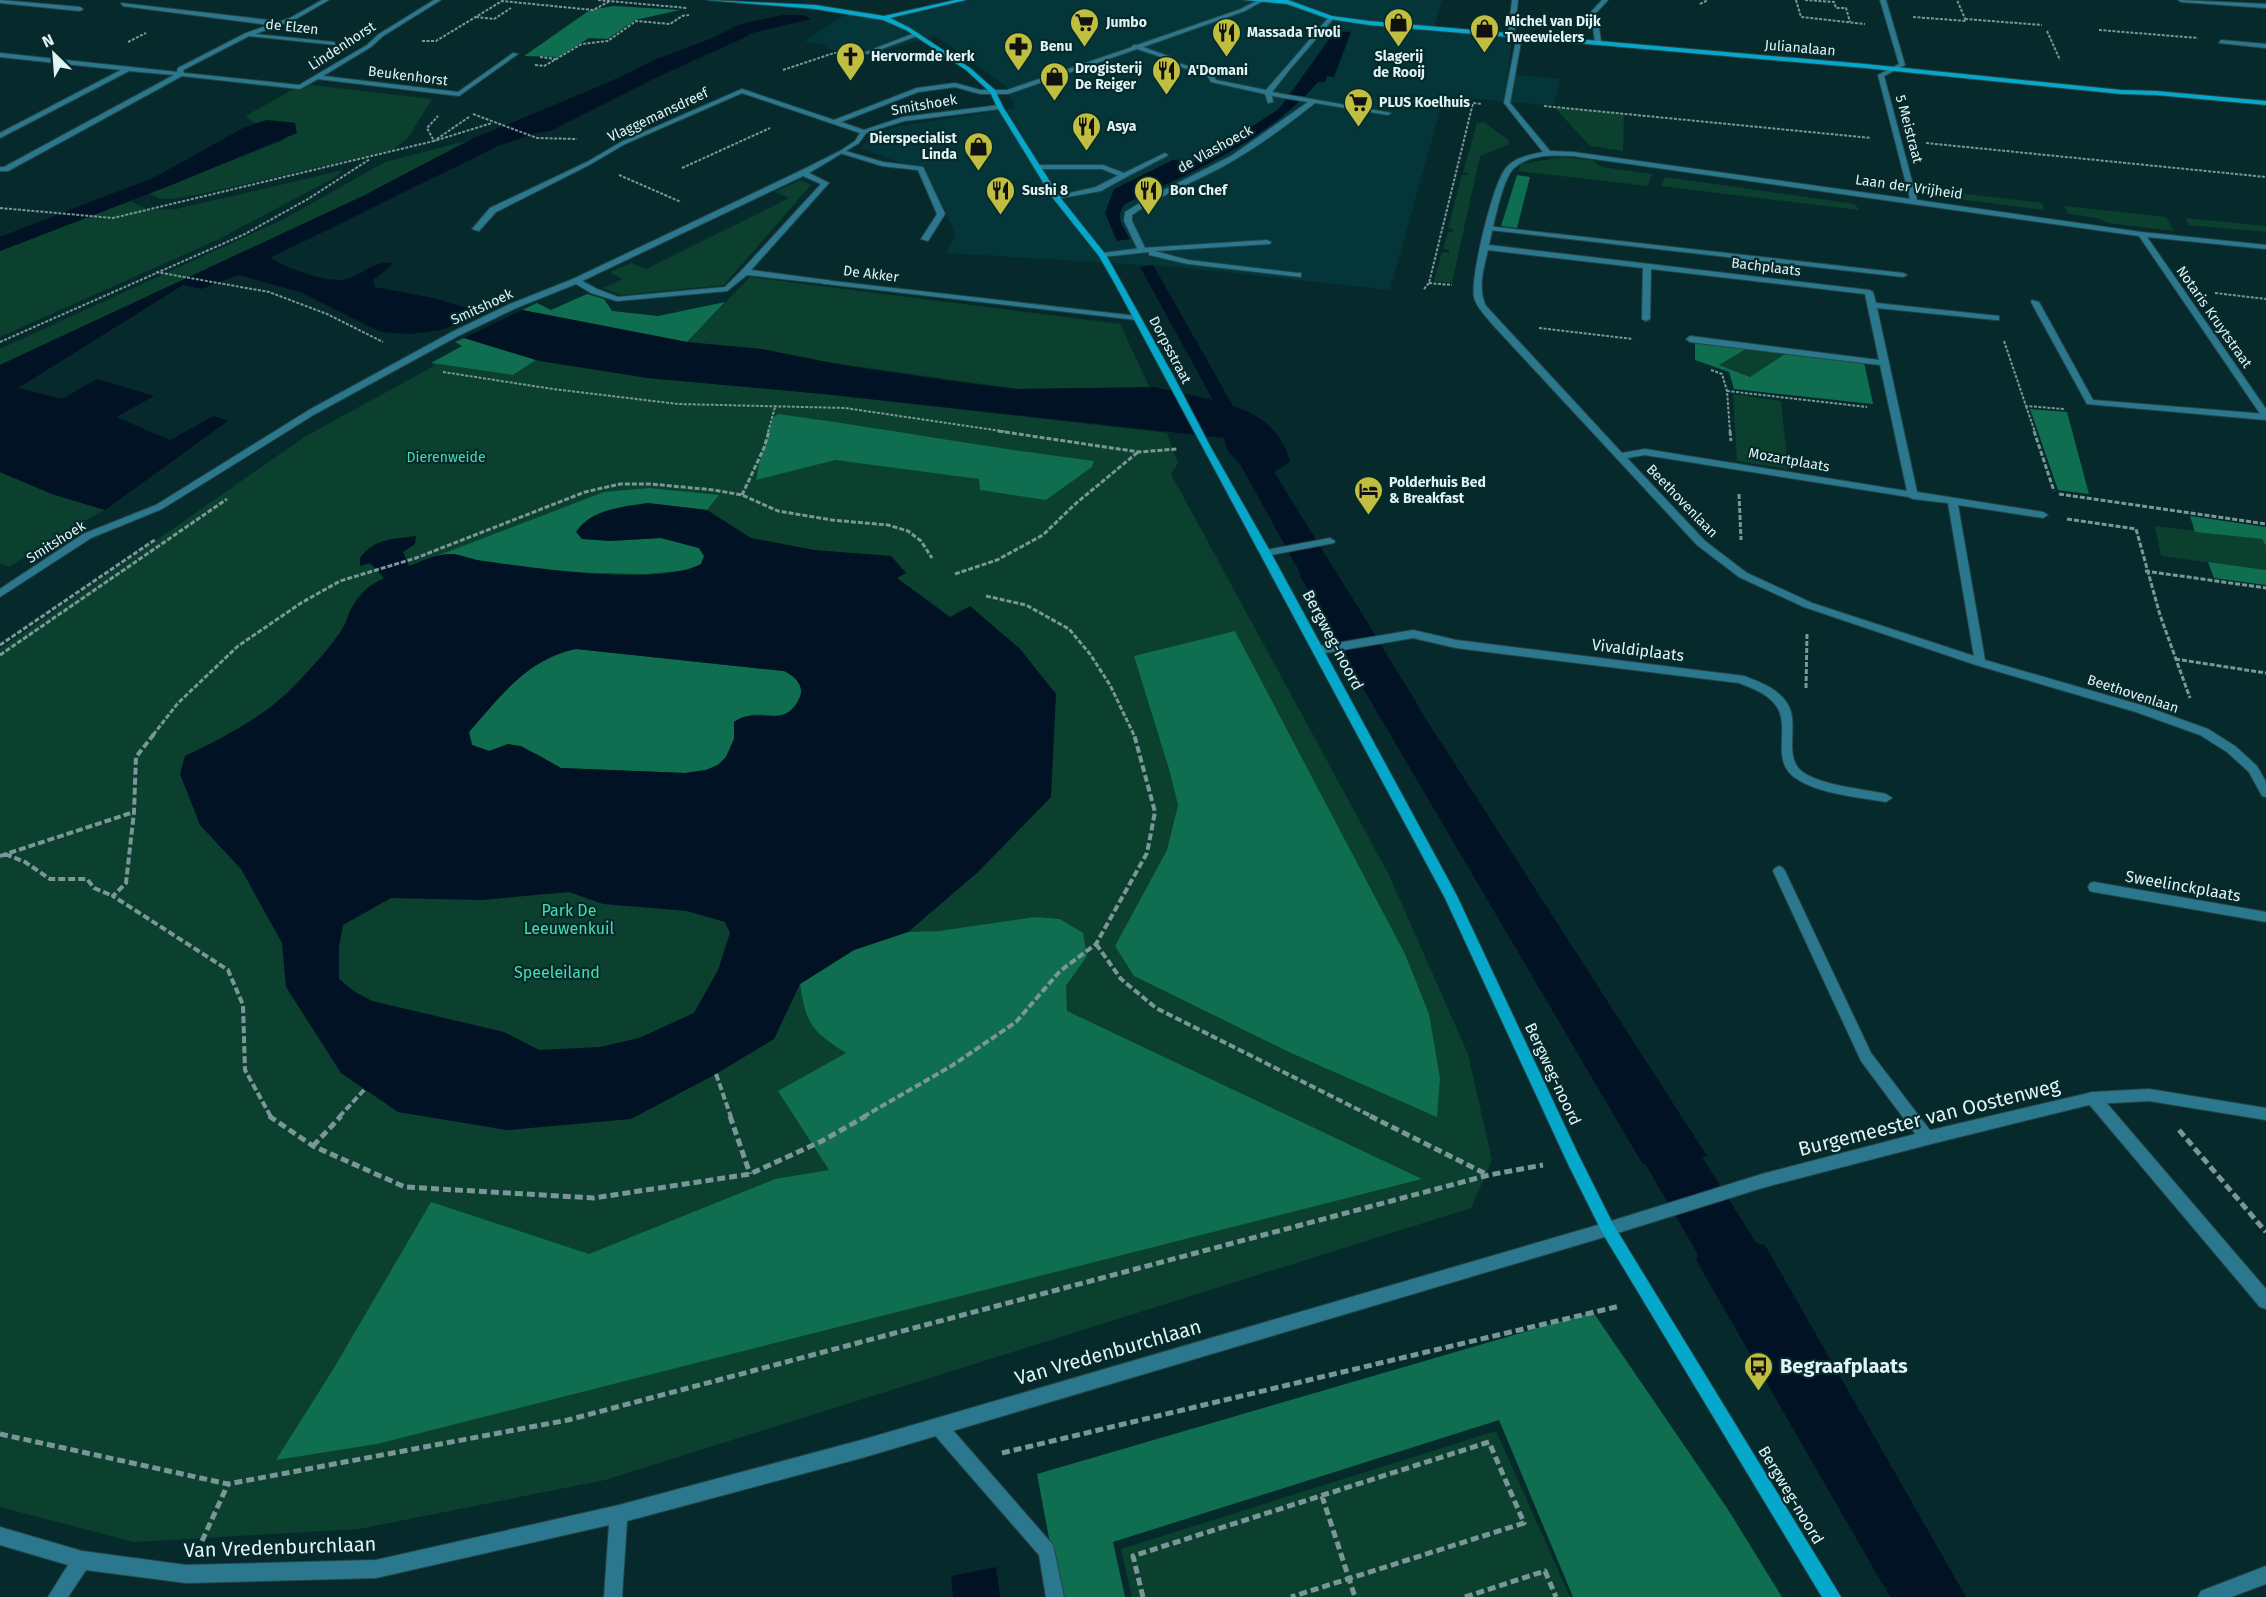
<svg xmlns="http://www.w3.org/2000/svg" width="2266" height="1597" font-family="'Fira Sans',sans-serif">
<rect width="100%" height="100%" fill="#062a2c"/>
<path fill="#043539" d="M971,0H1442L1433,30L1512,37L1508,74L1560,79L1554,106L1444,96L1390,290L1176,267L947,253L955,234L925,172L861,148L873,134L900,126L1015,108L1006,86L936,36L872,54L826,49L829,46L804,41L850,12L882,19Z"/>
<path fill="#0a402d" d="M302,84L432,99L408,138L392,150L206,193L173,199H161L149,193L284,140L295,123L267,120L254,123L246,116Z
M1554,107L1624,113L1623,151L1590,146Z
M1485,122C1493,130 1502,134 1509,141L1508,145L1480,156L1452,283L1434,281L1442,252L1449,253V249H1443L1448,232H1453V229L1448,228L1462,175H1468V173L1463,172L1477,123Z
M470,140L363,196L0,365V349L282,220L385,162Z
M1562,157L1593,160L1601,167L1652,174L1648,186L1518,171L1521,164Z
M344,170L332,179L219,239L0,337V251L130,201L149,210L176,209Z
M1665,177L1855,204L1859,210L1661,186Z
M798,181H804L811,185L724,285L621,295L603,288L622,279L610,272L631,263L646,269L789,198L775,192Z
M1949,192L2042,203L2044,210L1950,198Z
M2064,206L2166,217L2174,231L2108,223L2097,218L2068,214Z
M2186,218L2266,226V232L2189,225Z
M750,277L1120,324L1150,388L1017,389L687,342Z
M1746,349L1785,354L1751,377L1718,365Z
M536,360L648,378L824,394L1167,433L1178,463L1171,474L1388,873L1468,1054L1492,1160L1471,1208L605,1480L359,1529L134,1542L0,1507V649L306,436L434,366L431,363L513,375Z
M1733,394L1781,401L1788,469L1737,461Z
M0,472L52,494L105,510L67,530L9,567L0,563Z
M2155,526L2262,539L2266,546V570L2161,556Z
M1496,1431L1570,1597H1132L1121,1549Z"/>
<path fill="#0e6e4f" d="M614,6L680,10L635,20L608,39L589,38L559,57L524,56L590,10Z
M1517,175L1530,177L1517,228L1501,226Z
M587,294L604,299L612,311L658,316L725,302L687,342L522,310L537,303L551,310Z
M464,338L536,360L513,375L431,363L462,346L455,342Z
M1695,343L1746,349L1719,365L1750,377L1785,354L1864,362L1873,404L1734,389L1729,372L1695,360Z
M2030,409L2067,412L2089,494L2058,490Z
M778,414C883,428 988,448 1094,461L1092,467L1046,500L980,490L979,479L835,460L756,480L759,464L773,418Z
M649,488L719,495L707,510L648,503L609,541L661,538L699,548L704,556L701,564L689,570L645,574L556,572L469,559L453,554L434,557L604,492Z
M2190,516L2266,527V546L2262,539L2195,532Z
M2208,562L2266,570V585L2214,578Z
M1235,631L1405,954L1429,1014L1440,1078L1437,1117L1291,1053L1134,976L1115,946L1167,850L1178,805L1169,769L1134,656Z
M576,649L784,671C792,675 801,681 801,692C801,697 799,700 796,705C785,723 769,712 752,715C746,716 739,720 734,722V739L726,757L718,765L706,770L685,773L561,768L537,754L508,744L489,751L472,745L469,732C500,697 527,659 576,649Z
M1035,917L1060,919L1083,933L1087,956L1066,986L1067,1011L1422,1179L377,1444L276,1460L334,1368L431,1202L589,1254L775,1179L829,1170L778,1091L846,1053C812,1031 806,1025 800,984L854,950L908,932L939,931Z
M1593,1312L1727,1508L1782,1597H1573L1499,1420L1113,1542L1125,1597H1060L1037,1474Z"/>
<path fill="#001223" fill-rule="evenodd" d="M783,15H803L811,19L748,34V36L655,78L551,131L536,133L498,146L270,258C287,268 327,284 347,279C363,274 373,261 391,263V266L373,280L375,287L433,298L485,313L441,330L410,334L381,332L300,292L239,275L201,289L183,285L18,388L62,399L97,379L154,396L116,417L170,440L214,416L228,421L105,510L52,494L0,472V365L363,196L470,140L607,83L659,58L710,39L741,24Z
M1335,31L1351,32L1334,77L1327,76L1325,82H1318C1268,140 1193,172 1125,204C1114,217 1123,227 1130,239L1117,241L1105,213L1114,189L1173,160L1198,161L1276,111L1282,105Z
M267,120L295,123L297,133L174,184L0,251V237L155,177L243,128Z
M1153,265L1233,406C1262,415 1282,432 1290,462L1274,472L1369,625L1351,630H1332L1240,464L1227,450L1224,438L824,394L648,378L540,361L464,338L522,310L687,342L762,349L842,365L950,381L1017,389L1154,387L1213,400L1140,267Z
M647,503L707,510L751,538L814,550L891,556L906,573L897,578L950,617L970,606L1020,649L1056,694L1051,797L978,872L908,932L854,950L800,984L774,1039L716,1074L631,1119L507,1130L398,1112L341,1073L286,987L282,943L241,869L200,825L180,774L185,756C225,737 266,716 297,683C313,666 332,646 344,626C347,621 348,614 351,609C359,594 369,585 384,578L370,563L360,566V558C375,538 393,539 416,536L415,544L403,552L409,566C422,561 438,553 453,554C463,555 473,560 484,561C534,568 658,587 701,564L704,556L699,548L661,538L609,541L582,539L576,532C591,509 622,507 647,503ZM576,649L784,671C790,674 794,676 798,682C802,688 802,693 799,699C783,731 757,705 734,722V739L726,757L718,765L706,770L685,773L561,768L521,746L508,744L489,751L472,745L469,732C500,697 527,659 576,649ZM569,892L603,904L687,911L725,922L730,933L718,970L694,1013L639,1038L600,1047L539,1050L504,1032L372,1001L355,992L339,979V947L343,925L391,898L482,900Z
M1365,654L1388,660L1707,1156L1657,1170L1642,1163L1350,666Z
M1737,1239L1765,1245L1966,1597H1890L1696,1260L1699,1250Z
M996,1567L1000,1597H953L951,1576Z"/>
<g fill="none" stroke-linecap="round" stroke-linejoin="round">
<path fill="#001223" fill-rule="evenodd" d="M1319,564L1333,567L1413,697L1419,707L1413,717L1398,722L1383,717L1300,576L1305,567Z
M1644,1088L1663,1095L1777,1276L1786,1297L1777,1318L1756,1326L1735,1318L1625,1129L1617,1112L1625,1095Z"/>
<defs>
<path id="lane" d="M1329,17L1334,18L1291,68H1287V66Z
M915,33L917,36L868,54L863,53Z
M2221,40L2266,44V48L2219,43Z
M842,150L883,162L923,167L945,214L928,241L921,239L937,214L918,170L882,166L840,153L839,152Z
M1121,174L1128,176L1101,191L1056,199L1052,197L1096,187Z
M1487,226L1903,273L1907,275L1903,277L1490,230L1486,228Z
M1267,240L1271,242L1270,244L1155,251L1188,260L1298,273H1301V277L1188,264L1149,255V252L1102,257L1098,255L1102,253L1142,248Z
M823,280L1137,316L1141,318L1137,320L826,284H823Z
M2032,300L2039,302L2093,400L2266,414V420L2087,404L2031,302Z
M1330,538L1335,541L1334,543L1266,556L1261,553L1266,550Z
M1779,866L1783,868L1785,871L1871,1053L1932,1133L1934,1138L1932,1143L1927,1145L1922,1143L1861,1061L1773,871L1775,868Z
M2093,1092L2098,1093L2266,1289V1309L2260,1307L2088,1103L2086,1098L2088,1093Z
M938,1418L944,1420L1053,1545L1064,1597H1046L1039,1555L932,1432L930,1426L932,1420Z
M2266,1566V1584L2231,1597H2198L2201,1591Z"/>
<path id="street" d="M0,0L80,7L83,9L80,11L0,3Z
M322,0H329L294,20L255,34L334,42L336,45L249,36L183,70L184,73L299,85L367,45L379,34L434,0H441L383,36L371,47L323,76L458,92L513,53L518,54L459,96L318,79L300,89L182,76L8,171H0V167H4L174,75L129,71L0,138V133L121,70L0,57V53L177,72L178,68L246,33L269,25L123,6L121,3L268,20L275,23L290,18Z
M1258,0L1263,1L1245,11L1143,47L1171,57L1178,63L1212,73L1216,80L1266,90L1287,66H1291V68L1272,92L1391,113L1388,115L1315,103C1286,126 1255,149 1222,167C1192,183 1160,195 1132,215V221L1146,250L1145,252L1138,250L1124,221L1125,212L1148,198L1231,156L1308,102L1272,96L1273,102L1268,103L1265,94L1211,82L1207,75L1174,65L1167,59L1137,49L1008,94H980L955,87L918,92L841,122L864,130L903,117L1000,105L1003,107L1000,109L904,121L866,133L859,143L809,173L829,183L751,270L826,280H829V284L747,275L727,291L617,301L591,293L576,284L516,308L458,336L315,414L162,509L91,538L0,597V589L83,534L156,505L309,410L452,332L510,304L573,279L800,171L840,151L855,141L860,133L742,93L625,144L591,164L496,212L479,231L472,229L490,208L587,162L621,142L742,89L834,120L917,88L955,83L980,90H1007L1132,47L1133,45H1137L1241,9ZM803,176L821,184L742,270L725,287L618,297L597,289L582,281Z
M1512,0H1518L1514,35L1511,37L1508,35Z
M1602,0H1608L1597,12L1601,42L1598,44L1595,42L1591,12Z
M1880,0H1886L1905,65L1884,76L1917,200L2141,232L2266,245V249L2147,237L2266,409V419L2263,418L2139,236L1573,156C1553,155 1530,154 1514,168C1502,179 1493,228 1489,245L1869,290L1873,292L1876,303L1999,316V320H1996L1877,308L1917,492L2043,512L2048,515L2043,518L1958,505L1985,660L2144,706L2208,729L2235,746L2257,766L2266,782V797L2262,796L2249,772L2227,752L2200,735L2136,712L1976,665L1804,607L1739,577L1697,545L1492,324C1486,316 1476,307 1474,297C1470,278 1493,183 1506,168C1515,157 1530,155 1543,152L1504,103L1517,35L1522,36L1510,103L1550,151L1573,152L1910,199L1878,75L1899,64ZM1488,250L1643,268L1642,319L1646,321L1650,319L1651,269L1865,294L1879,360L1690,336L1686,339L1690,342L1880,365L1907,491L1645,449L1622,453L1486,306C1477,289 1484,267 1488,250ZM1645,455L1909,497L1913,499L1948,503L1974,656L1812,603L1747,573L1705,541L1627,458Z
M2178,0L2266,4V8L2181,2Z
M1165,153L1168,155L1167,156L1124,178L1102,169H1038L1034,167L1038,165H1103L1124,173Z
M1413,630L1456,640L1744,676C1760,682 1777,688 1787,703C1801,724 1781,758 1804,773C1825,786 1862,789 1886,794L1892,798L1886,802C1859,797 1819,794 1797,779C1769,762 1791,729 1777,707C1769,694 1752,688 1739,683L1456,648L1413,638L1319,654L1314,650L1319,646Z
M2094,882L2266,912V922L2094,892L2090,891L2088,887L2090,883Z
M2149,1089L2266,1108V1120L2149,1101L2093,1104L1927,1145L1762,1188L1608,1236L865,1457L627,1521L622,1597H604L609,1525L376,1578L186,1583L86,1570L68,1597H48L68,1565L0,1545V1527L82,1551L186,1565L376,1560L619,1505L865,1439L1608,1222L1762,1174L1927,1131L2093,1092Z"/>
<path id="secondary" d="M707,0L815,5L884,16L955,0H966L890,18L910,28L970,68L995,90L1003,107L1059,196L1106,255L1174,377L1210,446L1271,553L1456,894L1578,1154L1613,1224L1841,1597H1822L1603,1234L1568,1164L1445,898L1115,284L1099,256L1052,197L997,107L990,92L966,70L906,30L883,20L815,9Z
M1244,0H1288L1332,16L1369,21L1865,64L2121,90L2156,91L2266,101V105L2156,95L2121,94L1865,68L1369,25L1329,19L1287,4Z"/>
</defs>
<use href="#lane" stroke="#254648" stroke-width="2"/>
<use href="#street" stroke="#254648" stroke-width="2"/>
<use href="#secondary" stroke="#254648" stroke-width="2"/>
<path stroke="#7b9698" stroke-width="2" stroke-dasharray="3 1.5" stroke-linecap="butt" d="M598,0L687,8
M1796,0L1801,17L1865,24
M1805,0L1834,2L1836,8H1846L1850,22
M1700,4L1708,0
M476,17L494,19L511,8
M1913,17L1966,21L1957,0
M1965,19L2042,25
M2099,30L2198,38
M2047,31L2060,60
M422,41H436L502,1L593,10L610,1
M128,42L146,33
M540,57L556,59
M535,65L544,66L582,44L608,41L636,21L670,24L682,16L689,15
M783,70L834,53H842
M1544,106L1871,138
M473,114L537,138L577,139
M469,117L434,141L492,123
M1926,143L2266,177
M682,168L770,128
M619,175L681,202
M0,208L113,218L434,141L427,128L438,116
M156,272L269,292L327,314L383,342
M1429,283L1452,285
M1424,289L1429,283L1473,103L1482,104
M2215,293L2266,299
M1539,328L1633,339
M2004,341L2026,406L2064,409
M0,342L245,234L308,199L370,159
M1711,370L1722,374L1727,391L1730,432
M443,372L553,389L678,404L845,408L1008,432
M1727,391L1867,407
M2026,406L2035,432
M768,432L775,407"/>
<path stroke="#7b9698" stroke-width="3" stroke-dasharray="5 2" stroke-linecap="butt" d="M998,431L1139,452L1177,449
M1730,431L1731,441
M2034,431L2054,491
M1739,494L1741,540
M2059,494L2266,524
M742,495L764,448L769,431
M2067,519L2136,529L2160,615L2190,698
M2145,571L2266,588
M955,574L997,560L1043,535L1074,505L1138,452
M986,596L1026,605L1069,629L1090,654L1110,685L1134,735
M0,645L156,539
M0,655L227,499
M2175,659L2266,673
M1806,688L1807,633
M153,735L178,703L238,646L301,603L340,581L416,558L585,492L620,484H651L714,490L742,495L778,511L832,520L888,525L908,531L921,541L932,558"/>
<path stroke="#7b9698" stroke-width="4" stroke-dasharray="7 3" stroke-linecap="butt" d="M154,734L136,757L134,812L126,883L113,896L228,970L243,1005L245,1070L271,1117
M5,854L25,862L50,879H87L94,888L113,896
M0,856L134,812
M1096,944L1121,979L1156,1008L1373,1117
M716,1074L731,1117
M339,1117L364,1090
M863,1117L953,1065L1016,1022L1060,971L1096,944L1147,853L1155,812L1134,734"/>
<path stroke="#7b9698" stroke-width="5" stroke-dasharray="8 4" stroke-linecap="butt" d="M269,1116L313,1146L405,1187L594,1198L750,1174L822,1141L866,1116
M730,1116L750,1174
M1370,1116L1488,1175
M2179,1130L2266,1232
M313,1146L341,1116
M0,1434L228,1484L568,1420L1489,1175L1543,1165
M1002,1453L1620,1306
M1322,1496L1355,1597
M202,1541L228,1484
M1143,1597L1133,1556L1489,1442L1524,1523L1291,1597
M1465,1597L1545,1571L1556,1597"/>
<use href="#lane" fill="#2b788e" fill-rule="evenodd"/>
<use href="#street" fill="#2b788e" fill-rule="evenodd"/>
<use href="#secondary" fill="#05a7cb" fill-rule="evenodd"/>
</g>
<defs>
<symbol id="supermarket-pin" viewBox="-11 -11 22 30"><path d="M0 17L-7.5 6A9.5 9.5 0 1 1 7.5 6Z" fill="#c0be40" stroke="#062a2c"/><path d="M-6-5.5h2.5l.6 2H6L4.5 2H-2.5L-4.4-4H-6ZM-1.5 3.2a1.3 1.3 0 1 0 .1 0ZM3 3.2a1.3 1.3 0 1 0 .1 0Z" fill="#111"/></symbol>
<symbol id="shop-pin" viewBox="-11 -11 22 30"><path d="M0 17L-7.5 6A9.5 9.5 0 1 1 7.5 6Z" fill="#c0be40" stroke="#062a2c"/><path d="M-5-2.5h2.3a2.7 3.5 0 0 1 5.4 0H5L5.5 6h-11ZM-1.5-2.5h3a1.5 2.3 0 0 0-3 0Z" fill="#111"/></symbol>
<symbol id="restaurant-pin" viewBox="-11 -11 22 30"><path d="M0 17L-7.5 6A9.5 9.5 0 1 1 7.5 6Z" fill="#c0be40" stroke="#062a2c"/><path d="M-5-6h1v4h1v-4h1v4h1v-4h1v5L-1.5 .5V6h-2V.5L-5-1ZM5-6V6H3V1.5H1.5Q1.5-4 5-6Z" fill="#111"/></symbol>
<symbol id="pharmacy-pin" viewBox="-11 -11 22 30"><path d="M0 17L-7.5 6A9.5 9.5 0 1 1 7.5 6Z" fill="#c0be40" stroke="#062a2c"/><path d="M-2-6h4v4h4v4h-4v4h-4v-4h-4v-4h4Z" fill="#111"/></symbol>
<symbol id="church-pin" viewBox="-11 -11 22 30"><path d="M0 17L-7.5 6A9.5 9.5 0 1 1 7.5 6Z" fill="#c0be40" stroke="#062a2c"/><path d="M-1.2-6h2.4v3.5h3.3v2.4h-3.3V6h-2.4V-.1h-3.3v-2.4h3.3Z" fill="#111"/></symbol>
<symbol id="hotel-pin" viewBox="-11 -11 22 30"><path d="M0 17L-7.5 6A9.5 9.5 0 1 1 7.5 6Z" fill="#c0be40" stroke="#062a2c"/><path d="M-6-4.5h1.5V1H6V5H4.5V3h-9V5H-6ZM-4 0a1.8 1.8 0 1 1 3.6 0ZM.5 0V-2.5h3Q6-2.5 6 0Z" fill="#111"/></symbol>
<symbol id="bus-pin" viewBox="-11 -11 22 30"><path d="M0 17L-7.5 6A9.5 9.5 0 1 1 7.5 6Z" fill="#c0be40" stroke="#062a2c"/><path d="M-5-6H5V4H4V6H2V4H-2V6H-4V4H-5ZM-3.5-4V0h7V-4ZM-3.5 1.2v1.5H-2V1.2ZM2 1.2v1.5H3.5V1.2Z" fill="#111"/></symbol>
</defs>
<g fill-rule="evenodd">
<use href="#supermarket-pin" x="1068" y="6" width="33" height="45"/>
<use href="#shop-pin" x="1382" y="6" width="33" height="45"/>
<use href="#shop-pin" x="1468" y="12" width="33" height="45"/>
<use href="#restaurant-pin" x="1210" y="16" width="33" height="45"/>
<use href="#pharmacy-pin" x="1002" y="30" width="33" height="45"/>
<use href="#church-pin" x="834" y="40" width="33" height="45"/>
<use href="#restaurant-pin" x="1150" y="54" width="33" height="45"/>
<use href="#shop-pin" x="1038" y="60" width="33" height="45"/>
<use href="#supermarket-pin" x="1342" y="86" width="33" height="45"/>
<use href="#restaurant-pin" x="1070" y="110" width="33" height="45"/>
<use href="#shop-pin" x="962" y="130" width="33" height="45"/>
<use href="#restaurant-pin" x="984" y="174" width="33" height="45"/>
<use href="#restaurant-pin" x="1132" y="174" width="33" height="45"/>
<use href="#hotel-pin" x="1352" y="474" width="33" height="45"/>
<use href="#bus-pin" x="1742" y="1350" width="33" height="45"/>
</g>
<g text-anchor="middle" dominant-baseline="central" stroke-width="4.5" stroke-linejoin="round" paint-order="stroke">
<g font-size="14" font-weight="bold" fill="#e0f3f5" stroke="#062a2c" text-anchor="start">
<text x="1505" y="21">Michel van Dijk<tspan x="1505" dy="16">Tweewielers</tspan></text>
<text x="1106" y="22">Jumbo</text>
<text x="1247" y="32">Massada Tivoli</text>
<text x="1040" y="46">Benu</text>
<text x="871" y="56">Hervormde kerk</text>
<text x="1399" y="56" text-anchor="middle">Slagerij<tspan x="1399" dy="16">de Rooij</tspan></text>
<text x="1075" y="68">Drogisterij<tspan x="1075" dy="16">De Reiger</tspan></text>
<text x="1188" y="70">A'Domani</text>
<text x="1379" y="102">PLUS Koelhuis</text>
<text x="1107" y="126">Asya</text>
<text x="957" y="138" text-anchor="end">Dierspecialist<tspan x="957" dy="16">Linda</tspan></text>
<text x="1022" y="190">Sushi 8</text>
<text x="1170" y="190">Bon Chef</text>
<text x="1389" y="482">Polderhuis Bed<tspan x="1389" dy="16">&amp; Breakfast</tspan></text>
</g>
<g font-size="14" fill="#e0f3f5" stroke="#062a2c">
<text transform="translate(292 27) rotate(6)">de Elzen</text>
<text transform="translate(342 46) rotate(-33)">Lindenhorst</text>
<text transform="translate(1800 48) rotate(5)">Julianalaan</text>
<text transform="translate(408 76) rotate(7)">Beukenhorst</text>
<text transform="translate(924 105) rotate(-10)">Smitshoek</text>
<text transform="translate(658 115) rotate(-25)">Vlaggemansdreef</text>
<text transform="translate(1909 129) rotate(75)">5 Meistraat</text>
<text transform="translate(1215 149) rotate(-29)">de Vlashoeck</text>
<text transform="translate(1909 187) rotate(8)">Laan der Vrijheid</text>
<text transform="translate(1766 267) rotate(7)">Bachplaats</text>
<text transform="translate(871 274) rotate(7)">De Akker</text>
<text transform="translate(482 307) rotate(-25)">Smitshoek</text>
<text transform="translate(2214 317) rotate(55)">Notaris Kruytstraat</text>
<text transform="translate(1170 350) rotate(62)">Dorpsstraat</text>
<text transform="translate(1789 460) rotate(10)">Mozartplaats</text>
<text transform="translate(1682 501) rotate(46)">Beethovenlaan</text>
<text transform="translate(56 542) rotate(-32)">Smitshoek</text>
<text transform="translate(2133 694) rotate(18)">Beethovenlaan</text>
</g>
<g font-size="14" fill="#46dfa8" stroke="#062a2c">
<text x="446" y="457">Dierenweide</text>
</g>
<g font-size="16" fill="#e0f3f5" stroke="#062a2c">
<text transform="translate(1333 640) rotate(62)">Bergweg-noord</text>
<text transform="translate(1638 650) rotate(7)">Vivaldiplaats</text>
<text transform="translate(2183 886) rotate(10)">Sweelinckplaats</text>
<text transform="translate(1553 1074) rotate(65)">Bergweg-noord</text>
<text transform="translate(1791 1495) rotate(59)">Bergweg-noord</text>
</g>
<g font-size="16" fill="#46dfa8" stroke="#062a2c">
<text x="569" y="910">Park De<tspan x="569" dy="18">Leeuwenkuil</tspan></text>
<text x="557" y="972">Speeleiland</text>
</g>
<g font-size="20" fill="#e0f3f5" stroke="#062a2c">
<text transform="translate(1929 1117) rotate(-14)">Burgemeester van Oostenweg</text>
<text transform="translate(1108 1352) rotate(-16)">Van Vredenburchlaan</text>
<text transform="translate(280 1547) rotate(-2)">Van Vredenburchlaan</text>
</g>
<g font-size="20" font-weight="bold" fill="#e0f3f5" stroke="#062a2c" text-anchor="start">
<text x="1780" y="1366">Begraafplaats</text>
</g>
</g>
<g transform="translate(54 54) rotate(335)" stroke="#062a2c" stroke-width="4.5" paint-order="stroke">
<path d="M0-4.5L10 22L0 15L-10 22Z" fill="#e0f3f5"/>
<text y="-9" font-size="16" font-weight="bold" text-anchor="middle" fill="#e0f3f5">N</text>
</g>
</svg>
